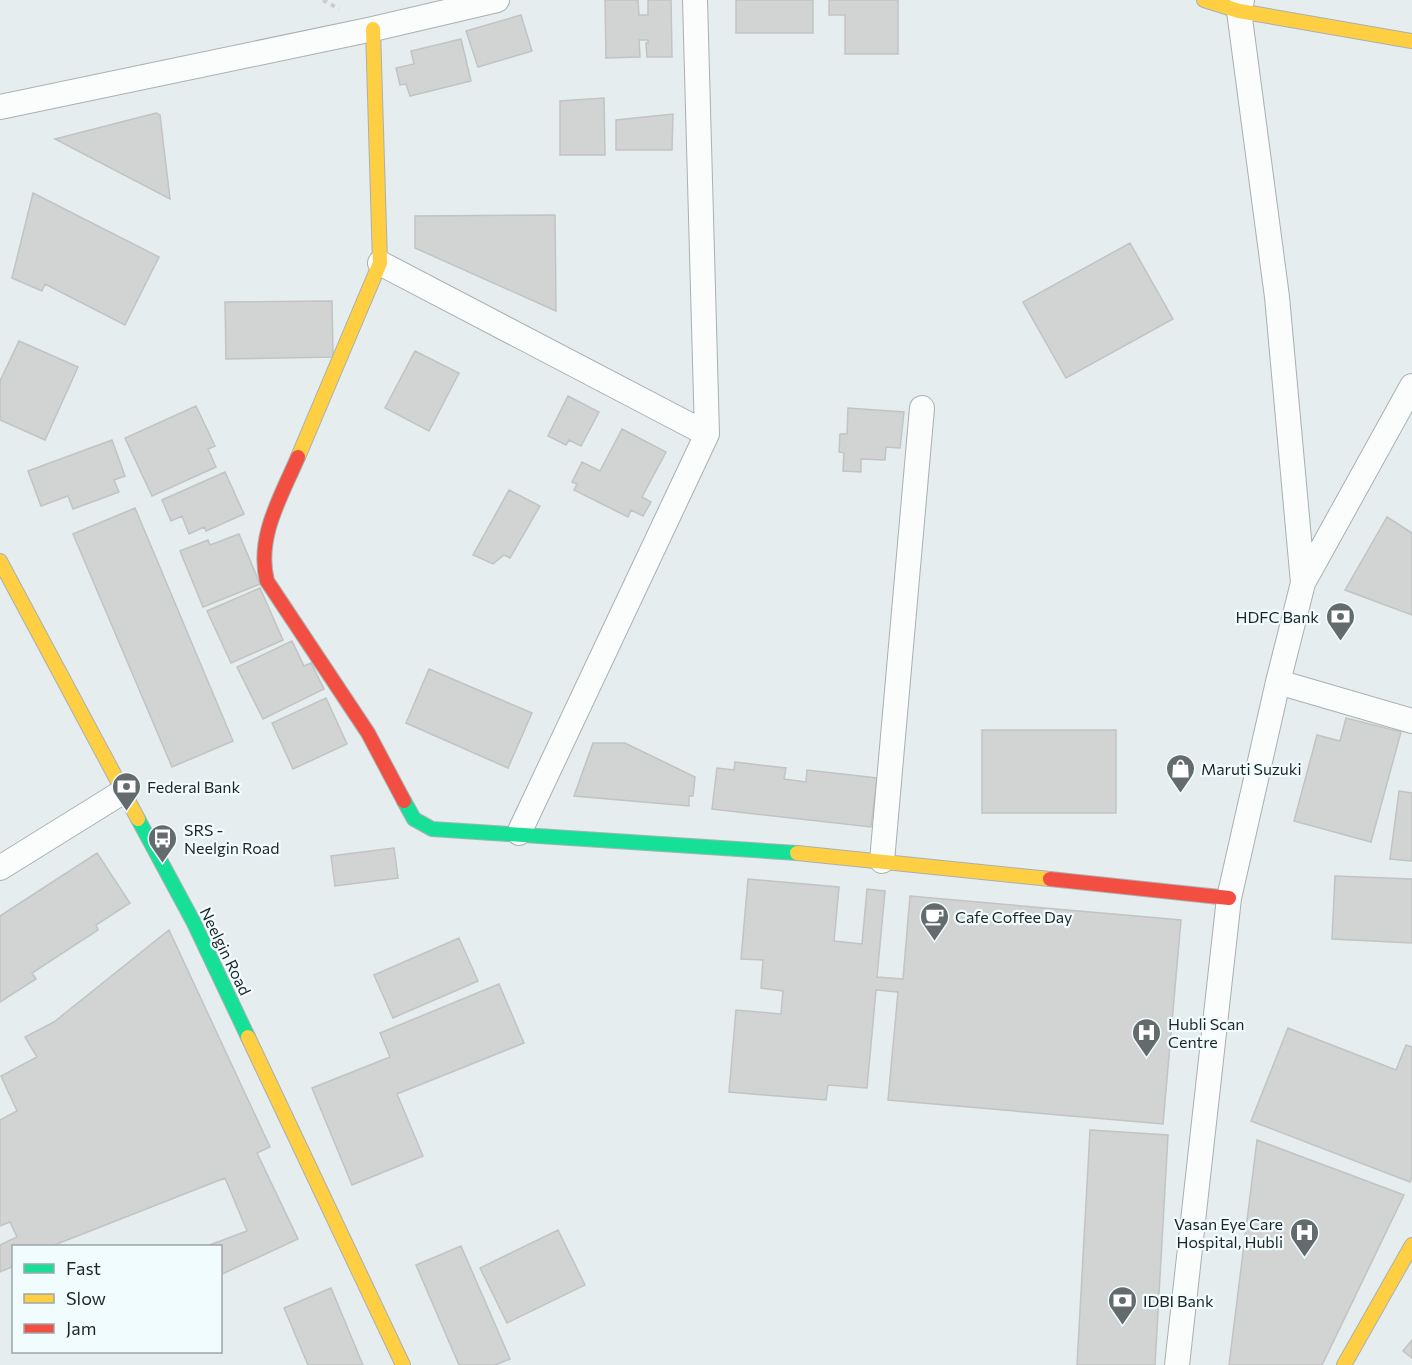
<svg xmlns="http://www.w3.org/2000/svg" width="1412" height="1365" font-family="Commissioner,sans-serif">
<rect width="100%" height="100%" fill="#e5edee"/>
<path fill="#d2d4d4" stroke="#c2c3c3" stroke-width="1.5" d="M605,0H638L639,15H648V0H671L672,57H647L646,43H648V40H639L640,57L606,58Z
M736,0H813V33H736Z
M829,0H898V54H845V15H829Z
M521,15L532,51L478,67L466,31Z
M461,39L471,81L410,96L406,84L400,85L396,68L414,64L411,51Z
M604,98L605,155H560V101Z
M156,113L160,115L170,199L55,139Z
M673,114L672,150H616V120Z
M33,193L159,257L125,325L45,284L42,291L12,278Z
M555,215L556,311L415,248V216Z
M1130,243L1173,319L1066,378L1023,302Z
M332,301L333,357L226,359L225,302Z
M19,341L78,367L45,440L0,420V381Z
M415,351L459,373L429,431L385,408Z
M568,396L599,412L581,446L569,440L566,445L548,436Z
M196,406L215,446L208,449L216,467L152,496L125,438Z
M848,408L904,412L900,448L886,447L885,460L861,459V472L843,471L844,453L839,452L840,434H847Z
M622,429L666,452L642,497L651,502L643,516L631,510L628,517L574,490L577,484L572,482L582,462L600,471Z
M112,440L125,476L114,480L119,492L73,509L68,496L41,506L28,471Z
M225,472L244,514L206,531L204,527L189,534L182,516L171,521L162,500Z
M509,490L540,506L510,558L504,555L493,564L473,555Z
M135,508L233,741L172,767L73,534Z
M1387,517L1412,533V615L1345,590Z
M239,534L260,584L203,607L180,551L208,540L210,545Z
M260,588L283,640L231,663L207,611Z
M292,641L304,666L311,663L324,689L263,719L237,667Z
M429,669L532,713L508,768L406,723Z
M326,698L347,744L293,769L272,723Z
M1346,718L1401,732L1371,842L1294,821L1317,735L1340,741Z
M982,730H1116V813H982Z
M593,743H625L695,777L693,796H689V806L574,796Z
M735,762L786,768L784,779L806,782L807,770L877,778L871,827L712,809L717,768L734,770Z
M1399,791L1412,793V861L1390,859Z
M394,848L398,878L335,886L331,856Z
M97,853L130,903L96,925L98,930L32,973L36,979L0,1002V916Z
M1335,876L1412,879V943L1332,939Z
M748,879L839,887L834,941L862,944L867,889L885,891L877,977L903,979L910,896L1181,920L1163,1124L888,1100L898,992L876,990L867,1088L828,1085L826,1100L729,1092L736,1010L781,1014L783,991L761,988L763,960L741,959Z
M169,930L270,1147L257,1153L298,1239L220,1275V1246H207L247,1231L225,1178L52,1246H14V1266L0,1272V1245L17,1237L10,1222L0,1226V1120L17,1111L1,1076L37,1057L25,1037L54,1022Z
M459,938L478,981L393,1018L374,975Z
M499,984L524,1043L397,1094L423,1156L352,1185L312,1088L390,1057L380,1033Z
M1288,1028L1396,1070L1406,1045L1412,1047V1177L1410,1182L1251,1121Z
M1090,1130L1168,1135L1155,1365H1077Z
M1257,1140L1404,1195L1322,1365H1229Z
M558,1230L585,1285L507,1323L480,1268Z
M461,1246L510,1359L495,1365H459L416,1265Z
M331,1288L363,1365H308L284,1308Z
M1412,1340V1358L1403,1351Z"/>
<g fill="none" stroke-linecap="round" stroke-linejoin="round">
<defs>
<path id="street" d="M1242,0L1239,11L1277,297L1303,583
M0,107L373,29L497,0
M380,263L707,434
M1278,682L1412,721
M519,833L707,434L695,0
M882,861L922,408
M0,868L124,791
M1177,1365L1229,898L1278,682L1303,583L1412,386"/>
<path id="fast" d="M404,801L414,819L432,829L797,853
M138,819L194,923L248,1037"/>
<path id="slow" d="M1204,0L1239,11L1412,41
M298,457L380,263L373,29
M0,561L138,819
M797,853L1050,879
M248,1037L403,1365
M1344,1365L1412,1245"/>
<path id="jam" d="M298,457C281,497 256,537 267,581L368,733L404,801
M1050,879L1229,898"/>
</defs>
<use href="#street" stroke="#aab0b1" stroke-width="26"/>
<use href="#fast" stroke="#aab0b1" stroke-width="16"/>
<use href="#slow" stroke="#aab0b1" stroke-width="16"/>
<use href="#jam" stroke="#aab0b1" stroke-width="16"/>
<path stroke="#cbcdcd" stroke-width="4" stroke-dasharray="4.5 4.5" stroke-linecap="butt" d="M323,0L339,9"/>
<use href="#street" stroke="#fbfcfc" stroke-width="24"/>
<use href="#fast" stroke="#16e098" stroke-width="14"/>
<use href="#slow" stroke="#ffcf43" stroke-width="14"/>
<use href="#jam" stroke="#f24e42" stroke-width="14"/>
</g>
<defs>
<symbol id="bank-pin" viewBox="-11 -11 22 30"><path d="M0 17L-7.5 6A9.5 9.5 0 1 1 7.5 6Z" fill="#646b6c" stroke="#f1fcfe"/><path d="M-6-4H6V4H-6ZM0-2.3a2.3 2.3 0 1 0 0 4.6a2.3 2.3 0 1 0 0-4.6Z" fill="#fff"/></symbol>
<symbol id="shop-pin" viewBox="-11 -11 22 30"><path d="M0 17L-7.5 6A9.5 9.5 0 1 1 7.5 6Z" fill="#646b6c" stroke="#f1fcfe"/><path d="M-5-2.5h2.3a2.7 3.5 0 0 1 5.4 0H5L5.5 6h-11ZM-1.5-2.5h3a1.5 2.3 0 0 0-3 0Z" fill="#fff"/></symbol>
<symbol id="bus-pin" viewBox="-11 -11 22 30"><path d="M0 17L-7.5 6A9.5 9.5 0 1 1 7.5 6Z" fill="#646b6c" stroke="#f1fcfe"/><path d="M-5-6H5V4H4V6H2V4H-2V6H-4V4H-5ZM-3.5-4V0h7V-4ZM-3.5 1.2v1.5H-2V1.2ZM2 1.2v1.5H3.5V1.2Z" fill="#fff"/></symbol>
<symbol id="cafe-pin" viewBox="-11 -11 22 30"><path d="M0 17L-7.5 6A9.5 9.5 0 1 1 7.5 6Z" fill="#646b6c" stroke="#f1fcfe"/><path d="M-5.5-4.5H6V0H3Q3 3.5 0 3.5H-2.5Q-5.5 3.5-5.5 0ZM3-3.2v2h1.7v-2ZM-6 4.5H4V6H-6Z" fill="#fff"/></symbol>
<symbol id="hospital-pin" viewBox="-11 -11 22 30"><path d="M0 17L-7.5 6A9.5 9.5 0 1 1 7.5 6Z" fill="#646b6c" stroke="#f1fcfe"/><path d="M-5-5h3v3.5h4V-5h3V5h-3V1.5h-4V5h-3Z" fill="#fff"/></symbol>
</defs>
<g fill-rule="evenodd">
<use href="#bank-pin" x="1324" y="600" width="33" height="45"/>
<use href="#shop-pin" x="1164" y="752" width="33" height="45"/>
<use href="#bank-pin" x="110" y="770" width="33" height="45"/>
<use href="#bus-pin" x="146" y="822" width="33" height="45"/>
<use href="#cafe-pin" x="918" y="900" width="33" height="45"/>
<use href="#hospital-pin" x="1130" y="1016" width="33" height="45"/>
<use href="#hospital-pin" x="1288" y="1216" width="33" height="45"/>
<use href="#bank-pin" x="1106" y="1284" width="33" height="45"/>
</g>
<g text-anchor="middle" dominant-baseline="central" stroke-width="4.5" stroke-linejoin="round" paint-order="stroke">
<g font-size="16" fill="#1f2526" stroke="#f1fcfe" text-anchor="start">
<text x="1319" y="616" text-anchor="end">HDFC Bank</text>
<text x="1201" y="768">Maruti Suzuki</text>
<text x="147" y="786">Federal Bank</text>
<text x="184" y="829">SRS -<tspan x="184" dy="18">Neelgin Road</tspan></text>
<text x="955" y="916">Cafe Coffee Day</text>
<text x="1168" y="1023">Hubli Scan<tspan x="1168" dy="18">Centre</tspan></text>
<text x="1283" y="1223" text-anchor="end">Vasan Eye Care<tspan x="1283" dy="18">Hospital, Hubli</tspan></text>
<text x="1143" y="1300">IDBI Bank</text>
</g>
<g font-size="16" fill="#1f2526" stroke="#f1fcfe">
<text transform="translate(226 951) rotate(64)">Neelgin Road</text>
</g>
</g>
<rect x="12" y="1245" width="210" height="108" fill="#f1fcfe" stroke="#9da6a8" stroke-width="1.5"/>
<rect x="24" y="1264" width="30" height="9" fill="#16e098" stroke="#9da6a8" stroke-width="1.5"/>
<text x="66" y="1275" font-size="18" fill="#1f2526">Fast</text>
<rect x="24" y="1294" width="30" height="9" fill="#ffcf43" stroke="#9da6a8" stroke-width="1.5"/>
<text x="66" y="1305" font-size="18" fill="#1f2526">Slow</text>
<rect x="24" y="1324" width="30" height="9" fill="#f24e42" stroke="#9da6a8" stroke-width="1.5"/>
<text x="66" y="1335" font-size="18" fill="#1f2526">Jam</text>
</svg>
